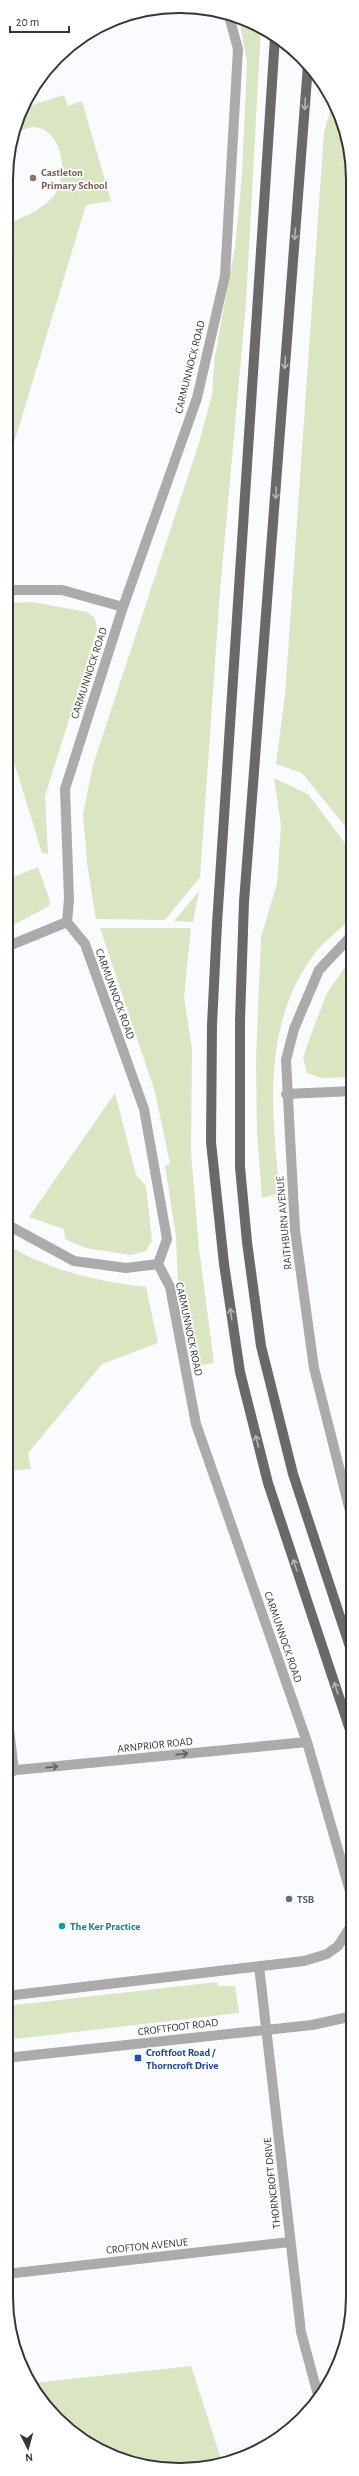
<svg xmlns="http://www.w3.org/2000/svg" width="359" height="2476" font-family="'Alegreya Sans',sans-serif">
<rect width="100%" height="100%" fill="#fafbfe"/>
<path fill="#dae6c2" d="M239,19L261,27L246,303L220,591L200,877L165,920L96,919L87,863L83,814L93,765L199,443L212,395L215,356L235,247L242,175L247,62Z
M64,95L68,106L82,101L111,201L86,205L11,453L6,446V225C22,217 40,211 52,198C69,179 65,130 34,127C29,127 21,131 16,132L23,108Z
M333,100L353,168V836L302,773L276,764L285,695L324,132Z
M32,602L87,612L95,618L97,630L45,796L48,854L42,853L6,736V603Z
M274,778L308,794L353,854V917C341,929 325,940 315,953C262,1023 271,1111 280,1193L262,1198L257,1133L256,1060L261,937L277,884L281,825Z
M38,867L50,901L49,906L6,929V880Z
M199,891L193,922L174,921Z
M100,928H191L184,997L192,1049L191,1151L199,1249L214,1363L192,1367L178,1287L176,1237L165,1166L170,1164L155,1092Z
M353,959V1077L321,1078L307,1073L303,1057L309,1040L327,993L350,960Z
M115,1093L136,1175L146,1186L152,1241L146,1251L131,1255L86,1248L65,1239L64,1229L29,1217Z
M6,1244C50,1271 96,1281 146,1287L158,1343L102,1364L28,1453L31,1469L9,1471L6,1457Z
M217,1982L218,1986H235L239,2013L6,2040V2006Z
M191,2366L222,2462L168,2470L113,2457L57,2419L33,2383Z"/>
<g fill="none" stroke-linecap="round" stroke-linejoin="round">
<path stroke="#acaaaa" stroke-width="10" d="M6,592L13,590H62L123,607
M353,934L319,970L294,1029L286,1060L295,1230L314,1368L353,1523
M6,947L67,922
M286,1094L353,1091
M6,1224L74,1261L126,1268L158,1264
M6,1703L14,1771
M6,1771L307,1742
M259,1966L301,2332L318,2395
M6,1996L304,1961L327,1954L338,1946L351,1926L352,1898L307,1742L196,1424L170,1287L158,1264L167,1239L144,1109L85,944L67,922L69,899L65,789L123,607L197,398L225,276L238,49L229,16
M6,2058L312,2025L353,2016
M6,2274L290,2242"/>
<path stroke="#6b6868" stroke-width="10" d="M275,37L217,924L212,1025L211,1142L224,1264L240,1372L268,1483L353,1739
M308,65L244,902L240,1020V1167L247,1242L261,1346L293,1474L353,1656"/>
</g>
<defs><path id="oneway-shaft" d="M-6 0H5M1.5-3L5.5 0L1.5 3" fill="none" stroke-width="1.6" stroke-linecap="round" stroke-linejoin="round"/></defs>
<g stroke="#b5b4b4">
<use href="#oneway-shaft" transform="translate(305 104) rotate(94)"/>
<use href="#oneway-shaft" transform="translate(295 234) rotate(94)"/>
<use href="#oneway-shaft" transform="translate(285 363) rotate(94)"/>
<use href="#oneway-shaft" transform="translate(276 493) rotate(94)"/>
<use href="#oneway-shaft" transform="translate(231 1314) rotate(-98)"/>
<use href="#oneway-shaft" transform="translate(257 1441) rotate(-104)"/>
<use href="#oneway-shaft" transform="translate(295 1565) rotate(-108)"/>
<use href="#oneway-shaft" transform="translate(336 1688) rotate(-108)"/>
</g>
<g stroke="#5f5f5f">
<use href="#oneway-shaft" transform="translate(182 1754) rotate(-6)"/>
<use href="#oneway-shaft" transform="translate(52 1767) rotate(-6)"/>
</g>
<circle fill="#8d6e63" stroke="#fff" stroke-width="1.5" cx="33" cy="178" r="4"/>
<circle fill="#5c6f8a" stroke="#fff" stroke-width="1.5" cx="289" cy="1899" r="4"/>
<circle fill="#0f9aa8" stroke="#fff" stroke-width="1.5" cx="62" cy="1926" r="4"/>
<rect fill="#1a4fb4" stroke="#fff" stroke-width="1.5" x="134" y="2054" width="8" height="8" rx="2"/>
<g text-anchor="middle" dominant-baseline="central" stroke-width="3.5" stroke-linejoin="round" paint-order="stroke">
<g font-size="11" font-weight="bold" fill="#785e54" stroke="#fff" text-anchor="start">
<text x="41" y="172">Castleton<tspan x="41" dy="13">Primary School</tspan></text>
</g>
<g font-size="11" fill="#353637" stroke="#fff">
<text transform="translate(190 367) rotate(-76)">CARMUNNOCK ROAD</text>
<text transform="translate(89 673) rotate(-72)">CARMUNNOCK ROAD</text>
<text transform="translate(115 994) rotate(70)">CARMUNNOCK ROAD</text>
<text transform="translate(284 1223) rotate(-95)">RAITHBURN AVENUE</text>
<text transform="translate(189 1329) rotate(78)">CARMUNNOCK ROAD</text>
<text transform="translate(283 1637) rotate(71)">CARMUNNOCK ROAD</text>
<text transform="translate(155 1745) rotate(-6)">ARNPRIOR ROAD</text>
<text transform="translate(178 2027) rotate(-7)">CROFTFOOT ROAD</text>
<text transform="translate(272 2183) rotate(-96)">THORNCROFT DRIVE</text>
<text transform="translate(147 2246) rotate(-6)">CROFTON AVENUE</text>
</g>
<g font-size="11" font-weight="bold" fill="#4e5e75" stroke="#fff" text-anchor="start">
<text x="297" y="1899">TSB</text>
</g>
<g font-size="11" font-weight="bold" fill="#0d838f" stroke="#fff" text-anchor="start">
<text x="70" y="1926">The Ker Practice</text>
</g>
<g font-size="11" font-weight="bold" fill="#164399" stroke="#fff" text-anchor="start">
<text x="146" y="2052">Croftfoot Road /<tspan x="146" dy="13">Thorncroft Drive</tspan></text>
</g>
</g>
<path d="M0 0H359V2476H0ZM179 13H180A166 166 0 0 1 346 179V2297A166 166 0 0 1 180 2463H179A166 166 0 0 1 13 2297V179A166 166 0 0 1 179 13Z" fill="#fff" fill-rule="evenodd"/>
<path fill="none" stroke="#353637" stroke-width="2" d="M179 13H180A166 166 0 0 1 346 179V2297A166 166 0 0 1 180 2463H179A166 166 0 0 1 13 2297V179A166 166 0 0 1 179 13Z"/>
<g transform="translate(28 2448) rotate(174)" stroke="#ffffff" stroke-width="3" paint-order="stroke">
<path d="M0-3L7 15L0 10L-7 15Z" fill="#353637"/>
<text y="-6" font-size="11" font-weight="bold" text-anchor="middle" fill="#353637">N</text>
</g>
<path d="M10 26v6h59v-6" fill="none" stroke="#353637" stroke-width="2"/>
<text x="16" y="26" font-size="12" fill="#353637" stroke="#ffffff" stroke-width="3" paint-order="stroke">20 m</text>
</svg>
